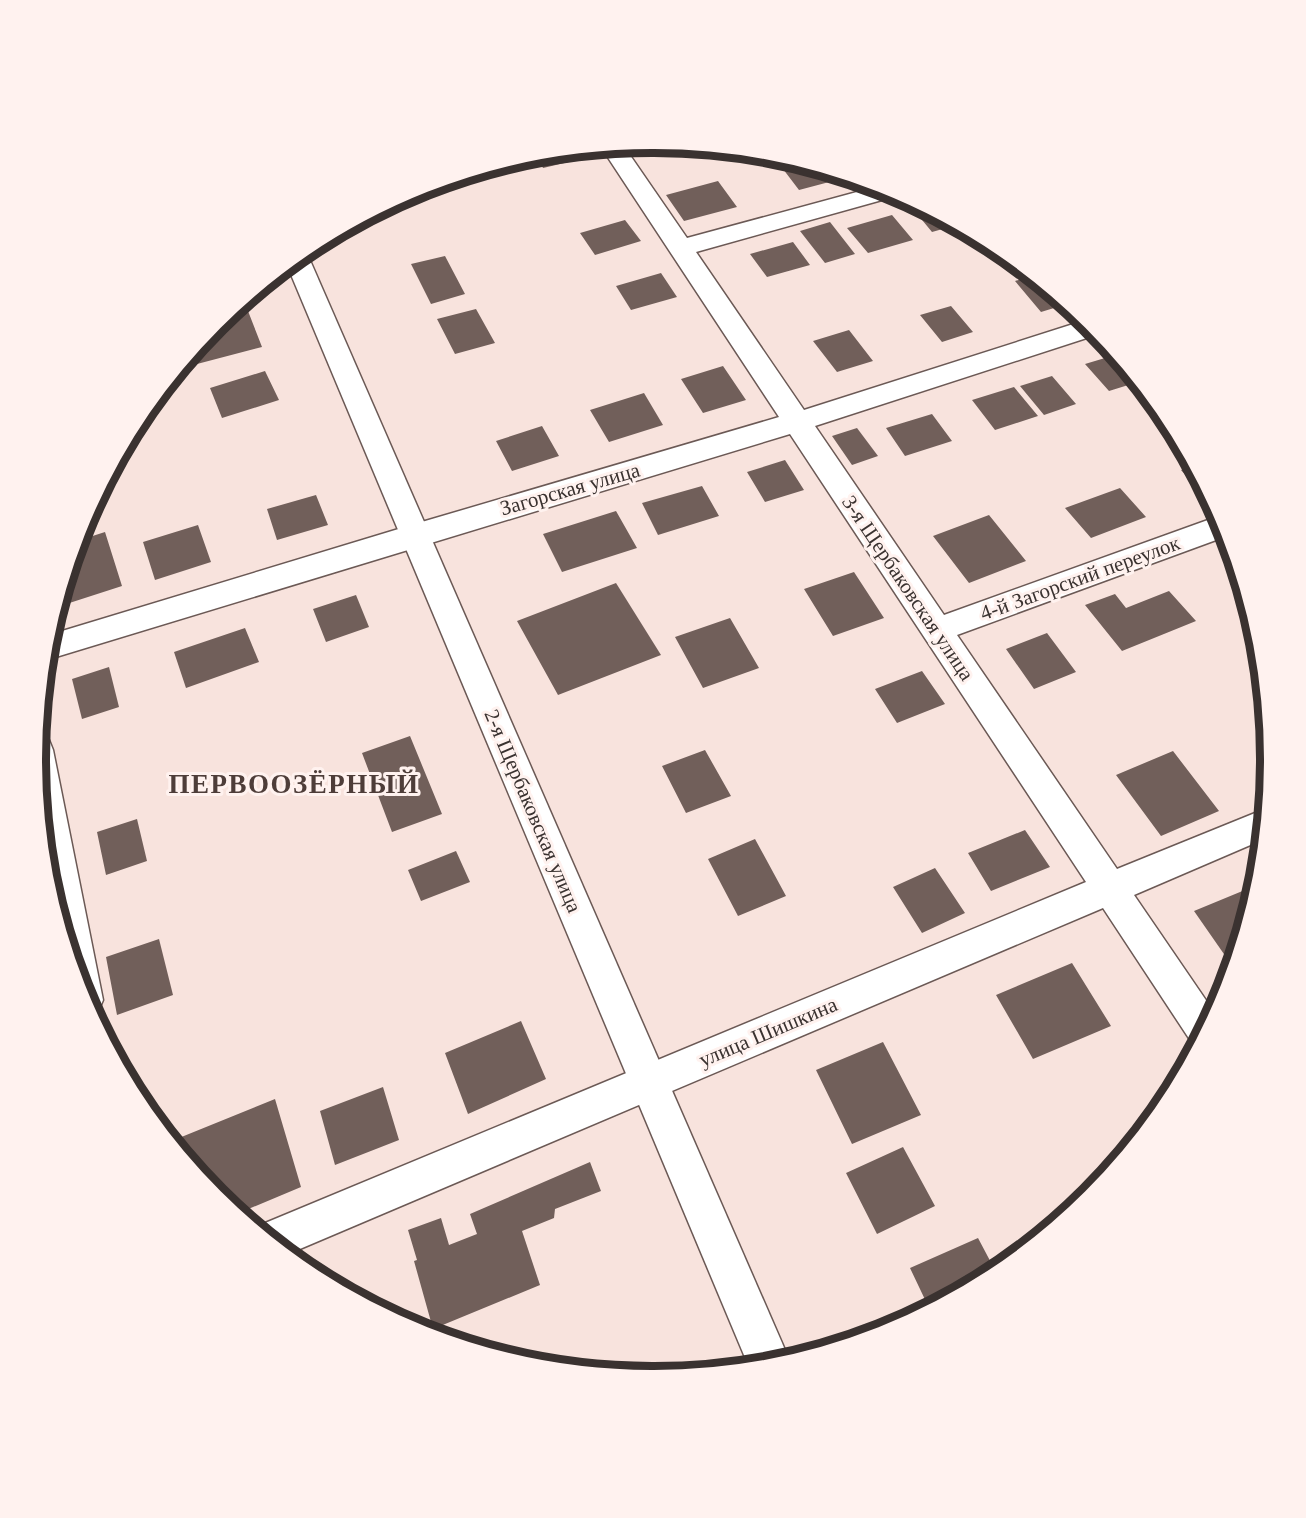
<svg xmlns="http://www.w3.org/2000/svg" width="1306" height="1518" font-family="'Times New Roman',serif">
<rect width="100%" height="100%" fill="#f8e3dd"/>
<path fill="#715f5a" d="M581,149L586,158L543,168L535,154Z
M503,163L509,173L469,184L463,175Z
M805,163L824,169L833,181L799,190L783,169Z
M718,181L737,207L684,221L666,195Z
M922,206L957,225L932,232L913,209Z
M892,215L913,240L868,253L847,228Z
M625,220L641,241L595,255L580,233Z
M830,222L855,254L825,263L800,231Z
M793,242L810,265L767,277L750,254Z
M445,256L465,294L431,304L411,264Z
M661,273L677,297L631,310L616,286Z
M1032,276L1067,304L1041,312L1015,281Z
M951,306L973,332L942,342L920,315Z
M476,309L495,343L455,354L437,319Z
M248,311L262,347L178,369L217,322L223,317Z
M849,330L873,361L837,372L813,341Z
M1115,355L1138,382L1109,391L1085,364Z
M723,366L746,400L703,413L681,379Z
M265,371L279,400L222,418L210,388Z
M1052,376L1076,404L1044,415L1020,386Z
M1014,387L1038,416L995,430L972,400Z
M644,393L663,425L609,442L590,410Z
M932,414L952,441L905,456L886,428Z
M542,426L559,456L512,471L496,441Z
M857,428L878,456L852,465L832,436Z
M785,460L804,490L765,502L747,472Z
M1193,466L1210,499L1207,500L1181,470Z
M702,486L719,516L658,535L642,503Z
M1120,488L1146,517L1091,538L1065,508Z
M316,495L328,525L277,540L267,509Z
M616,511L637,548L562,572L543,534Z
M989,515L1026,561L969,583L933,536Z
M198,525L211,562L155,580L143,542Z
M105,532L122,586L57,607L77,541Z
M854,572L884,618L833,636L804,589Z
M616,583L661,655L558,695L517,621Z
M1169,591L1196,621L1122,651L1085,605L1115,594L1126,608Z
M356,595L369,627L326,642L313,609Z
M730,618L759,668L703,688L675,637Z
M245,628L259,662L186,688L174,652Z
M1047,633L1076,672L1034,689L1006,649Z
M109,667L119,707L82,719L72,679Z
M922,671L945,704L897,723L875,689Z
M410,736L442,814L392,832L362,753Z
M705,750L731,796L686,813L662,766Z
M1173,751L1219,811L1161,836L1116,775Z
M137,819L147,861L106,875L97,832Z
M1025,830L1050,867L991,891L968,853Z
M755,839L786,896L738,916L708,859Z
M456,851L470,882L421,901L408,870Z
M935,868L965,913L922,933L893,887Z
M1257,885L1236,952L1226,957L1194,911Z
M159,939L173,995L117,1015L106,957Z
M1072,963L1111,1026L1033,1059L996,995Z
M521,1021L546,1079L468,1114L445,1053Z
M883,1042L921,1115L852,1144L816,1070Z
M383,1087L399,1140L335,1165L320,1111Z
M275,1099L301,1187L239,1213L216,1195L174,1140Z
M903,1147L935,1206L877,1234L846,1173Z
M590,1162L601,1191L555,1209L554,1218L522,1231L540,1285L433,1329L414,1261L417,1260L408,1230L441,1218L449,1245L477,1234L470,1214Z
M978,1238L996,1272L929,1308L910,1268Z"/>
<g fill="none" stroke-linecap="round" stroke-linejoin="round">
<defs>
<path id="street" d="M623,145L687,238L879,186L900,195L696,252L804,410L1086,320L1099,334L815,426L944,615L1219,516L1227,536L957,635L1117,869L1265,809L1262,840L1134,895L1214,1012L1197,1045L1192,1043L1103,908L288,1254L257,1228L258,1226L1086,882L790,434L46,660L49,635L415,524L779,417L601,147Z
M38,737L49,740L53,750L103,1000L98,1012L93,1014L83,995L48,879L36,759Z"/>
<path id="secondary" d="M303,252L309,258L789,1359L773,1364L749,1367L287,265Z"/>
</defs>
<use href="#street" stroke="#6b5955" stroke-width="3"/>
<use href="#secondary" stroke="#6b5955" stroke-width="3"/>
<use href="#street" fill="#fff" fill-rule="evenodd"/>
<use href="#secondary" fill="#fff" fill-rule="evenodd"/>
</g>
<g text-anchor="middle" dominant-baseline="central" stroke-width="6" stroke-linejoin="round" paint-order="stroke">
<g font-size="21" fill="#3a3230" stroke="#fff2ef">
<text transform="translate(570 489) rotate(-16)">Загорская улица</text>
<text transform="translate(1080 578) rotate(-20)">4-й Загорский переулок</text>
<text transform="translate(908 588) rotate(56)">3-я Щербаковская улица</text>
<text transform="translate(533 811) rotate(67)">2-я Щербаковская улица</text>
<text transform="translate(768 1032) rotate(-23)">улица Шишкина</text>
</g>
<g font-size="27" font-weight="bold" letter-spacing="1.5" fill="#4e3d39" stroke="#fff2ef">
<text x="294" y="784">ПЕРВООЗЁРНЫЙ</text>
</g>
</g>
<path d="M0 0H1306V1518H0ZM652 153H654A606 606 0 0 1 1260 759V760A606 606 0 0 1 654 1366H652A606 606 0 0 1 46 760V759A606 606 0 0 1 652 153Z" fill="#fff2ef" fill-rule="evenodd"/>
<path fill="none" stroke="#3a3230" stroke-width="8" d="M652 153H654A606 606 0 0 1 1260 759V760A606 606 0 0 1 654 1366H652A606 606 0 0 1 46 760V759A606 606 0 0 1 652 153Z"/>
</svg>
